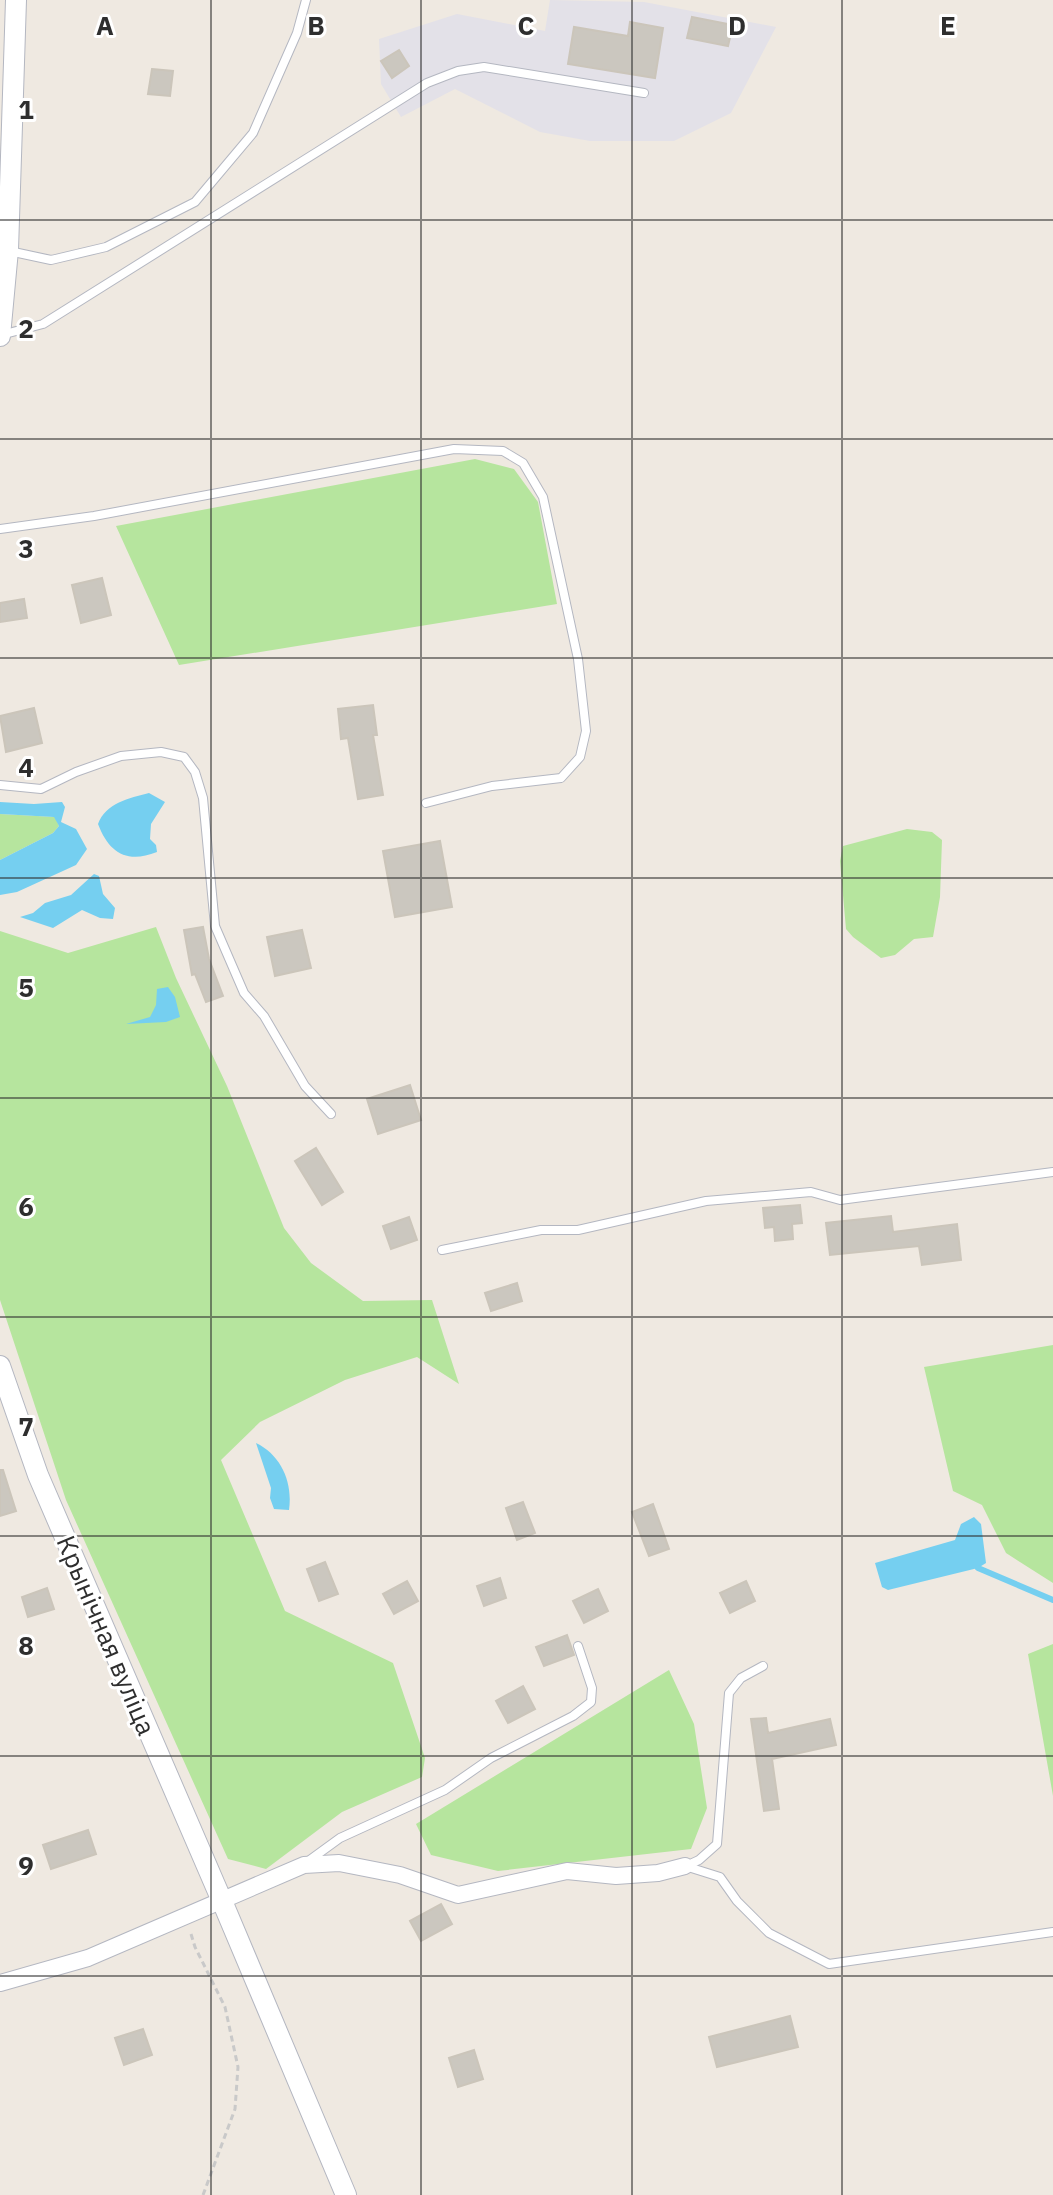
<svg xmlns="http://www.w3.org/2000/svg" width="1053" height="2195" font-family="'IBM Plex Sans',sans-serif">
<rect width="100%" height="100%" fill="#efe9e1"/>
<path fill="#e3e1e8" d="M550,0L644,2L776,27L731,113L674,141H590L540,132L455,89L401,117L381,84L379,39L457,14L545,31Z"/>
<path fill="#b6e59e" d="M475,459L514,469L538,502L557,604L179,665L116,526Z
M0,814L55,817L59,826L53,833L0,860Z
M907,829L932,832L942,840L940,897L933,937L914,939L895,955L881,958L853,937L846,929L840,861L843,846Z
M156,927L176,978L227,1086L284,1228L311,1263L363,1301L432,1300L459,1384L417,1357L345,1380L260,1422L221,1460L285,1611L393,1663L425,1758L422,1777L342,1812L266,1869L228,1859L66,1500L0,1300V931L68,953Z
M1053,1345V1583L1006,1553L982,1505L953,1491L924,1367Z
M1053,1644V1796L1028,1654Z
M669,1670L694,1724L707,1808L691,1849L498,1871L431,1855L416,1824Z"/>
<path fill="#75cff0" d="M149,793L165,802L151,824L150,839L156,845L157,852C127,864 109,853 98,824C106,803 129,798 149,793Z
M0,802L34,804L62,802L65,807L61,822L76,829L87,849L76,865L17,892L0,895V860L53,833L59,826L54,817L0,814Z
M94,874L99,876L103,894L115,908L113,919L100,918L82,910L53,928L20,917L33,913L45,903L71,895Z
M168,987L175,997L180,1017L166,1022L126,1024L150,1017L156,1005L157,989Z
M256,1443C281,1455 293,1482 289,1510L274,1509L270,1498L271,1488Z
M974,1517L981,1524L986,1563L978,1568L888,1590L882,1587L875,1563L955,1540L961,1524Z"/>
<g fill="none" stroke-linecap="round" stroke-linejoin="round">
<path stroke="#75cff0" stroke-width="6" d="M978,1568L1053,1600"/>
</g>
<path fill="#cbc7bf" stroke="#cbc5ba" stroke-width="2" d="M692,17L733,25L728,46L687,38Z
M630,22L663,28L655,78L568,64L574,27L628,36Z
M399,50L409,66L392,78L381,61Z
M152,69L173,71L170,96L148,94Z
M102,578L111,615L81,623L72,585Z
M24,599L27,618L0,622V603Z
M373,705L377,735H373L383,795L358,799L348,738L341,739L338,709Z
M34,708L42,743L6,752L0,716Z
M440,841L452,907L395,917L383,851Z
M203,927L209,959L223,996L206,1002L195,974L192,975L184,930Z
M302,930L311,968L275,976L267,937Z
M410,1085L421,1120L378,1134L367,1099Z
M316,1148L343,1192L322,1205L295,1161Z
M800,1205L802,1223L792,1224L793,1239L775,1241L774,1227L765,1228L763,1208Z
M891,1216L893,1232L957,1224L961,1260L922,1265L919,1246L830,1255L826,1223Z
M409,1217L417,1240L391,1249L383,1226Z
M517,1283L522,1301L491,1311L485,1293Z
M0,1470H3L16,1511L0,1516Z
M523,1502L535,1533L517,1540L506,1508Z
M653,1504L669,1549L649,1556L632,1512Z
M325,1562L338,1594L319,1601L307,1569Z
M500,1578L506,1598L484,1606L477,1586Z
M407,1581L418,1601L394,1614L383,1594Z
M746,1581L755,1601L730,1613L720,1593Z
M47,1588L54,1609L28,1617L22,1597Z
M598,1589L608,1611L584,1623L573,1601Z
M567,1635L574,1655L544,1666L536,1647Z
M523,1686L535,1709L508,1723L496,1701Z
M766,1718L768,1733L830,1719L836,1745L772,1759L779,1809L764,1811L751,1719Z
M88,1830L96,1854L51,1869L43,1845Z
M441,1904L452,1924L421,1941L410,1921Z
M790,2016L798,2047L717,2067L709,2037Z
M143,2029L152,2055L124,2065L115,2038Z
M474,2050L483,2079L458,2087L449,2058Z"/>
<g fill="none" stroke-linecap="round" stroke-linejoin="round">
<defs>
<path id="service" d="M9,251L51,260L106,247L195,202L253,133L297,33L306,0
M1,335L43,324L427,83L458,71L484,67L644,93
M0,529L94,516L454,449L503,451L523,463L543,497L578,659L586,731L580,757L561,778L492,786L426,803
M0,785L41,789L76,772L121,756L161,752L184,757L195,772L203,798L215,926L244,993L264,1016L305,1086L331,1114
M442,1250L541,1230H578L706,1201L811,1192L840,1200L1053,1172
M307,1862L340,1838L445,1790L491,1758L573,1716L591,1702L592,1688L578,1646
M685,1866L720,1877L737,1901L769,1933L829,1964L1053,1932
M686,1866L699,1860L717,1844L729,1693L741,1678L763,1666"/>
<path id="minor" d="M0,1983L88,1958L304,1865L339,1863L400,1875L458,1895L567,1871L616,1876L658,1873L685,1866"/>
<path id="tertiary" d="M0,336L8,250L16,0
M0,1366L38,1475L222,1901L346,2195"/>
</defs>
<use href="#service" stroke="#b4b7c1" stroke-width="10"/>
<use href="#minor" stroke="#b4b7c1" stroke-width="18"/>
<use href="#tertiary" stroke="#b4b7c1" stroke-width="22"/>
<path stroke="#c9c9c9" stroke-width="3" stroke-dasharray="6 4" stroke-linecap="butt" d="M191,1934L195,1947L225,2007L238,2067L235,2109L203,2195"/>
<use href="#service" stroke="#fff" stroke-width="8"/>
<use href="#minor" stroke="#fff" stroke-width="16"/>
<use href="#tertiary" stroke="#fff" stroke-width="20"/>
</g>
<path fill="none" stroke="#2e2e2e" stroke-width="2" stroke-opacity="0.55" d="M211,0V2195M421,0V2195M632,0V2195M842,0V2195M0,220H1053M0,439H1053M0,658H1053M0,878H1053M0,1098H1053M0,1317H1053M0,1536H1053M0,1756H1053M0,1976H1053"/>
<g text-anchor="middle" dominant-baseline="central" stroke-width="6" stroke-linejoin="round" paint-order="stroke">
<g font-size="26" fill="#2e2e2e" stroke="#fff">
<text transform="translate(107 1635) rotate(67)">Крынічная вуліца</text>
</g>
</g>
<g font-size="26" text-anchor="middle" font-weight="bold" fill="#2e2e2e" stroke="#fff" stroke-width="6" stroke-linejoin="round" paint-order="stroke">
<text x="105" y="35">A</text>
<text x="316" y="35">B</text>
<text x="526" y="35">C</text>
<text x="737" y="35">D</text>
<text x="948" y="35">E</text>
<text x="26" y="119">1</text>
<text x="26" y="338">2</text>
<text x="26" y="558">3</text>
<text x="26" y="777">4</text>
<text x="26" y="997">5</text>
<text x="26" y="1216">6</text>
<text x="26" y="1436">7</text>
<text x="26" y="1655">8</text>
<text x="26" y="1875">9</text>
</g>
</svg>
